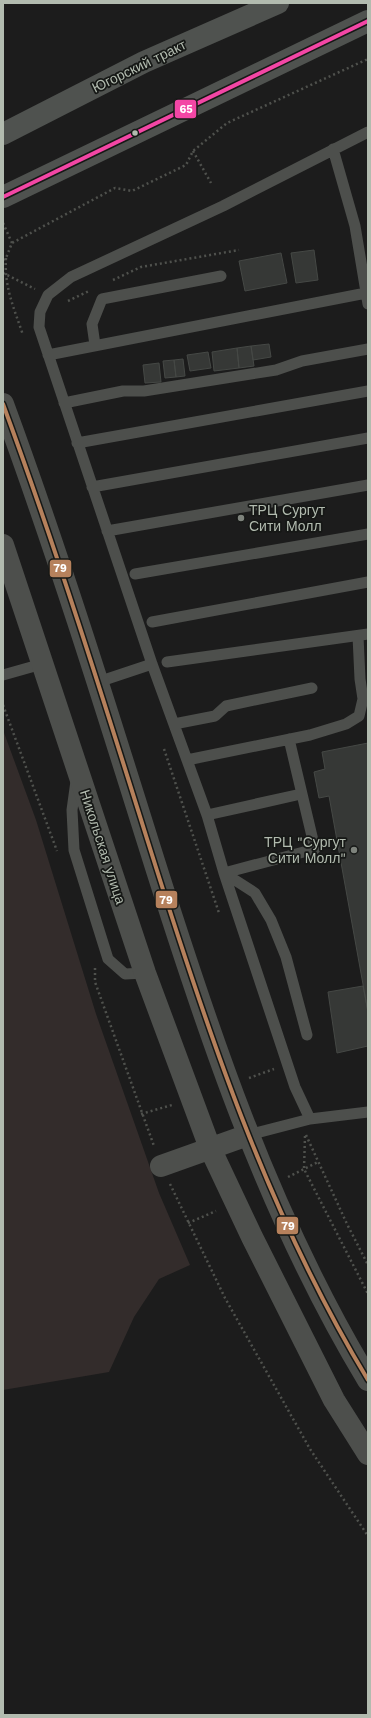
<svg xmlns="http://www.w3.org/2000/svg" width="371" height="1718" font-family="'Work Sans',sans-serif">
<rect width="100%" height="100%" fill="#1c1c1c"/>
<path fill="#332c2b" d="M3,730L36,820L96,1014L159,1193L190,1265L159,1279L134,1317L109,1372L3,1390Z"/>
<path fill="#363836" stroke="#454845" d="M314,250L318,280L296,283L291,253Z
M281,253L287,283L245,291L239,261Z
M269,344L271,357L253,360L251,346Z
M251,346L254,366L239,368L237,348Z
M237,348L239,368L214,371L212,352Z
M208,352L211,368L190,371L187,355Z
M183,359L185,376L176,377L174,360Z
M174,360L176,377L165,378L163,361Z
M159,363L161,382L145,383L143,365Z
M368,743V1012L329,796L319,798L314,772L325,769L322,752Z
M363,986L368,1012V1046L337,1053L328,992Z"/>
<g fill="none" stroke-linecap="round" stroke-linejoin="round">
<path stroke="#4f514d" stroke-width="2.5" stroke-dasharray="2 3" stroke-linecap="butt" d="M193,151L211,183
M3,223L12,243
M6,258C4,287 14,308 23,335
M3,260L6,258L12,243L115,188L132,191L186,165L193,151L227,123L368,59
M3,273L35,289
M113,280L141,267L239,250
M68,301L89,291
M3,705L57,851
M164,749L219,913
M95,968V982L154,1146
M249,1078L274,1069
M141,1114L172,1105
M306,1135L347,1224L368,1265
M305,1136L304,1169L368,1294
M288,1177L318,1162
M170,1184L225,1298L310,1449L368,1536
M188,1223L216,1211"/>
<path stroke="#4d4f4c" stroke-width="11" d="M333,149L355,226L368,304
M95,345L92,324L102,299L221,276
M48,355L366,293
M64,403L123,391H144L276,370L302,361L368,349
M77,443L368,391
M92,487L368,438
M107,531L368,485
M135,574L368,534
M152,622L368,582
M167,662L368,634
M3,675L42,664
M98,682L152,664
M174,724L215,716L226,706L312,688
M187,760L310,735L346,724L359,716L363,699L360,679L358,636
M76,781L72,810L74,850L108,959L125,974L145,973
M207,815L301,794
M224,873L315,849L289,739
M224,873L255,893L271,920L286,957L307,1035
M310,1119L295,1087L224,873L207,815L152,664L39,327L40,312L48,295L71,277L223,206L368,132
M248,1135L310,1119L368,1112"/>
<path stroke="#4d4f4c" stroke-width="22" d="M3,404C56,548 102,695 148,842C206,1027 267,1213 368,1380
M3,545L145,973L210,1148L252,1237L334,1400L368,1454
M161,1166L248,1135"/>
<path stroke="#4f524f" stroke-width="22" d="M3,134L144,62L278,3
M3,197L368,21"/>
<defs>
<path id="bus-1" d="M3,197L368,21"/>
<path id="bus-2" d="M3,404C56,548 102,695 148,842C206,1027 267,1213 368,1380"/>
</defs>
<use href="#bus-1" stroke="#161816" stroke-width="7"/>
<use href="#bus-2" stroke="#161816" stroke-width="7"/>
<use href="#bus-1" stroke="#f346a5" stroke-width="4"/>
<use href="#bus-2" stroke="#b6815c" stroke-width="4"/>
</g>
<circle fill="#b2bbaf" stroke="#161816" stroke-width="1.5" cx="135" cy="133" r="3.5"/>
<g fill="#7e837c" stroke="#161816" stroke-width="1.5">
<circle cx="241" cy="518" r="4"/>
<circle cx="354" cy="850" r="4"/>
</g>
<g text-anchor="middle" dominant-baseline="central" stroke-width="3.5" stroke-linejoin="round" paint-order="stroke">
<g font-size="14" fill="#b2bbaf" stroke="#161816">
<text transform="translate(139 66) rotate(-26)">Югорский тракт</text>
<text transform="translate(103 847) rotate(72)">Никольская улица</text>
</g>
<g font-size="14" fill="#b2bbaf" stroke="#161816" text-anchor="start">
<text x="249" y="510">ТРЦ Сургут<tspan x="249" dy="16">Сити Молл</tspan></text>
<text x="346" y="842" text-anchor="end">ТРЦ "Сургут<tspan x="346" dy="16">Сити Молл"</tspan></text>
</g>
</g>
<g stroke="#161816" stroke-width="1.5">
<rect x="174" y="99" width="23" height="20" rx="4" fill="#f346a5"/>
<rect x="49" y="559" width="23" height="19" rx="4" fill="#b6815c"/>
<rect x="155" y="890" width="23" height="19" rx="4" fill="#b6815c"/>
<rect x="276" y="1216" width="23" height="19" rx="4" fill="#b6815c"/>
</g>
<g font-size="11" text-anchor="middle" font-weight="bold" fill="#fff">
<text x="186" y="113">65</text>
<text x="60" y="572">79</text>
<text x="166" y="904">79</text>
<text x="288" y="1230">79</text>
</g>
<rect width="371" height="1718" fill="none" stroke="#b2bbaf" stroke-width="8"/>
</svg>
